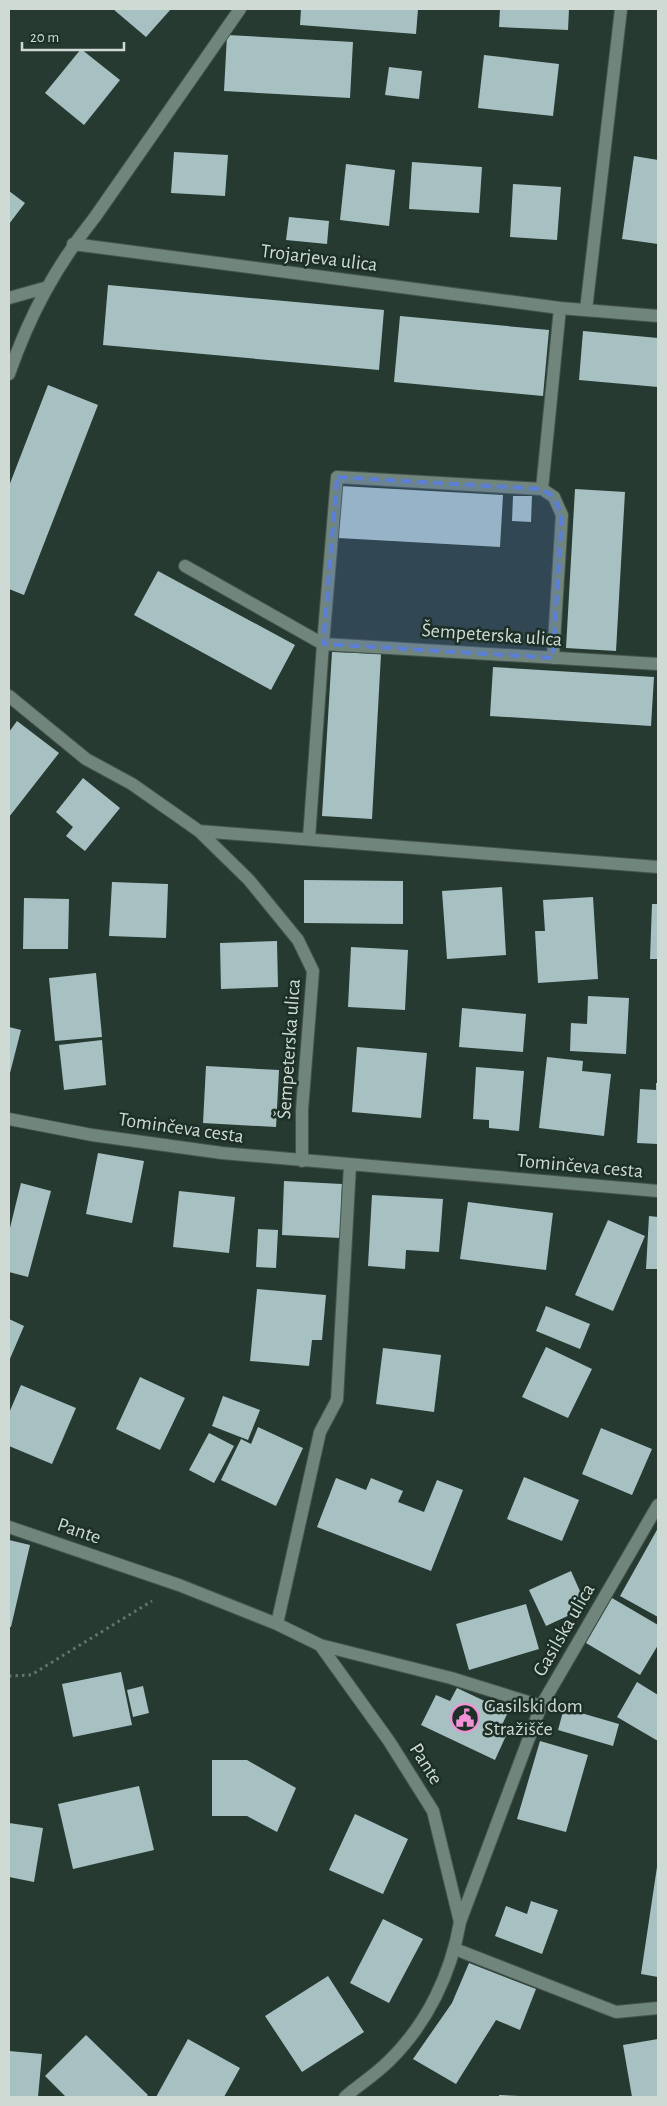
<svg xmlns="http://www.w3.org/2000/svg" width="667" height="2106" font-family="'Alegreya Sans',sans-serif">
<rect width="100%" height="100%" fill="#273a32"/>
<path fill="#a7c1c3" d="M113,9H171L146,37Z
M301,9H418L416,34L300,25Z
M500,9H569L568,30L499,27Z
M227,35L353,42L350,98L224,91Z
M81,49L120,80L84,125L45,93Z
M484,55L559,64L553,116L478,108Z
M389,67L422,71L419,99L385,95Z
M174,152L228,155L225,196L171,193Z
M634,156L658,160V244L622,239Z
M412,162L482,167L479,213L409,209Z
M346,164L395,170L389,226L340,220Z
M513,184L561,187L557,240L510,237Z
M9,191L25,203L9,224Z
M289,217L329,221L327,244L286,240Z
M108,285L384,310L379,370L103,345Z
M400,316L549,330L543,396L394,382Z
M583,331L658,338V387L579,380Z
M48,385L98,405L24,595L9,589V486Z
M341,486L503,495L500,547L338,538Z
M575,489L625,492L616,651L566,648Z
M513,496H532L531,522L512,521Z
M158,571L295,645L271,690L134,615Z
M332,652L381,654L372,819L322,816Z
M493,667L654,677L651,726L490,716Z
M17,721L59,753L9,817V732Z
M83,778L120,808L85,851L66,836L73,827L56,812Z
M304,880L403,881V924L304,923Z
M112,882L168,884L166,938L109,936Z
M502,887L506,955L447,959L442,891Z
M593,897L598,979L538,983L535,931H545L543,900Z
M24,898L69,899L68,949H23Z
M652,904H658V959H650Z
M277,941L278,987L221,989L220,943Z
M351,947L408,950L405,1010L348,1007Z
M96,973L102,1037L55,1041L49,978Z
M588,996L629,998L626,1054L570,1051L571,1023L587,1024Z
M462,1008L526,1014L523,1052L459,1047Z
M9,1027L21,1030L10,1073H9Z
M102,1040L106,1085L64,1090L59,1045Z
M357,1047L427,1053L421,1118L352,1112Z
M547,1057L583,1061L582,1071L611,1074L604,1136L539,1128Z
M206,1066L279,1070L276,1127L203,1123Z
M476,1067L524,1071L519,1131L489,1128V1120L473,1119Z
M656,1083H658V1144L637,1143L640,1089L656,1090Z
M98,1153L144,1161L132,1223L86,1214Z
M284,1181L342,1184L340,1238L282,1235Z
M21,1183L51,1191L28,1277L9,1272V1232Z
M179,1191L235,1197L229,1253L173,1247Z
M372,1195L443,1199L439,1252L406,1250L405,1269L368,1266Z
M468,1202L553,1213L546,1270L460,1259Z
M649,1216L658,1217V1269H646Z
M608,1220L645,1236L613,1311L575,1295Z
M258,1229L278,1230L276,1268L256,1267Z
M257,1289L326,1295L322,1340H312L309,1366L250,1361Z
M546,1306L590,1324L580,1349L536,1331Z
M9,1319L24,1326L9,1361Z
M546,1347L592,1369L568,1418L522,1397Z
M383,1348L441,1355L434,1412L376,1404Z
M140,1377L185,1398L160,1450L116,1429Z
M21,1385L76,1408L52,1464L9,1446V1413Z
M223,1396L260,1410L248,1440L212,1426Z
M258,1427L303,1448L276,1506L221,1480L241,1439L251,1444Z
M601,1428L652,1449L632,1495L582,1474Z
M209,1433L234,1446L214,1483L189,1470Z
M524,1477L579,1500L562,1541L507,1519Z
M336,1478L366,1490L371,1478L403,1491L398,1502L424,1512L437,1480L463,1490L431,1571L317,1527Z
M658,1528V1617L620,1596Z
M9,1540L30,1545L11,1627H9Z
M571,1571L587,1607L546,1626L529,1590Z
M612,1598L658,1625V1645L640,1675L586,1643Z
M526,1604L539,1649L469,1670L456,1624Z
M121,1672L132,1725L73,1737L62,1684Z
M637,1682L658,1695V1741L617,1717Z
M143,1686L149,1713L133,1717L127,1690Z
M457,1688L508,1712L502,1725L509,1729L495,1760L421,1725L436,1695L450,1701Z
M564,1708L619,1724L613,1746L558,1730Z
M540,1741L588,1755L566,1832L517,1819Z
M212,1760H247L296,1788L277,1832L247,1816H212Z
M139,1786L154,1850L73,1869L58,1804Z
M355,1814L408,1839L383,1894L329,1870Z
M9,1823L43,1828L34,1882L9,1877Z
M657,1867H658V1977L641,1974Z
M531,1901L558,1910L542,1954L495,1936L506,1906L527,1914Z
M383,1919L423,1939L389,2003L350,1983Z
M469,1963L536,1989L520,2030L496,2020L456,2084L413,2059L452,2003Z
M328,1976L364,2032L302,2072L265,2016Z
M86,2035L148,2095L146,2097H66L45,2076Z
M188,2039L240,2068L224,2097H156Z
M658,2039V2097H632L623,2045Z
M9,2051L42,2054L38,2097H9Z
M499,2095L520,2096V2097H499Z"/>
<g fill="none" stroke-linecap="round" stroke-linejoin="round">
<defs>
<path id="minor" d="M73,244L560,308L658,316
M9,298L48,287
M586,310L621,9
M9,374C30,314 56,266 95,217L240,9
M185,566L323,644L337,477L542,489
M553,658L562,515L554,497L542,489L560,308
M9,696L86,759L132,784L199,831L658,867
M199,831L249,880L298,940L313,971L302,1110V1161
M309,838L323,644L658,664
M9,1119L92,1135L222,1153L658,1191
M9,1527L179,1585L277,1624L320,1645L451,1678L541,1706
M277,1624L320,1432L337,1400L350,1165
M320,1645L389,1741L433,1811L460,1922
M455,1949L616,2012L658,2008
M345,2097C359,2085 376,2074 389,2061C427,2024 451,1974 460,1922L541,1706L658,1505"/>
</defs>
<use href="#minor" stroke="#45554e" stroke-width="14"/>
<path stroke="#65756e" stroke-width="3" stroke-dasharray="2.5 4" stroke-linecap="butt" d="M9,1676L31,1675L152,1601"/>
<use href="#minor" stroke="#70857b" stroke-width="12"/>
</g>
<path fill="#5b7fd7" fill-opacity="0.2" stroke="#5b7fd7" stroke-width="4" stroke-dasharray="10 6" stroke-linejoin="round" d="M337,477L542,489L554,497L562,515L553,658L323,644Z"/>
<defs>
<symbol id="civic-ring" viewBox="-11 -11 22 22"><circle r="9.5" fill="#1d3028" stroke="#f291d6" stroke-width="1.5"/><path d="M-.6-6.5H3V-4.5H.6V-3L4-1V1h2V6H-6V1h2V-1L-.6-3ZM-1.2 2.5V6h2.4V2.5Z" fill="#f291d6"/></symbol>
</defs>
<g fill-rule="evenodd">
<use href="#civic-ring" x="449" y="1702" width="32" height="32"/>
</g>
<g text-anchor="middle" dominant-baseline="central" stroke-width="5" stroke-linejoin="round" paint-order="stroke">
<g font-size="20" fill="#cfdad5" stroke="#1d3028">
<text transform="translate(319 258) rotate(7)">Trojarjeva ulica</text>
<text transform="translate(492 635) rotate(4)">Šempeterska ulica</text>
<text transform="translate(289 1049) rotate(-86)">Šempeterska ulica</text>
<text transform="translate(181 1128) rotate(8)">Tominčeva cesta</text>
<text transform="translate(580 1166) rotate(5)">Tominčeva cesta</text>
<text transform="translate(79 1531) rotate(19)">Pante</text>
<text transform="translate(564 1630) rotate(-60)">Gasilska ulica</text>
<text transform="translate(426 1764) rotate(58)">Pante</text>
</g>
<g font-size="20" fill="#cfdad5" stroke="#1d3028" text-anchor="start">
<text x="484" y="1706">Gasilski dom<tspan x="484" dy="23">Stražišče</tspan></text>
</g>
</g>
<rect width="667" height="2106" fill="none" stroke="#cfdad5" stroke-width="20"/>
<path d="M22 42v8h102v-8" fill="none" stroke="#cfdad5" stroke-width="2.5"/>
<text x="30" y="42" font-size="15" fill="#cfdad5" stroke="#1d3028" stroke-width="4" paint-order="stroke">20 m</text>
</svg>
